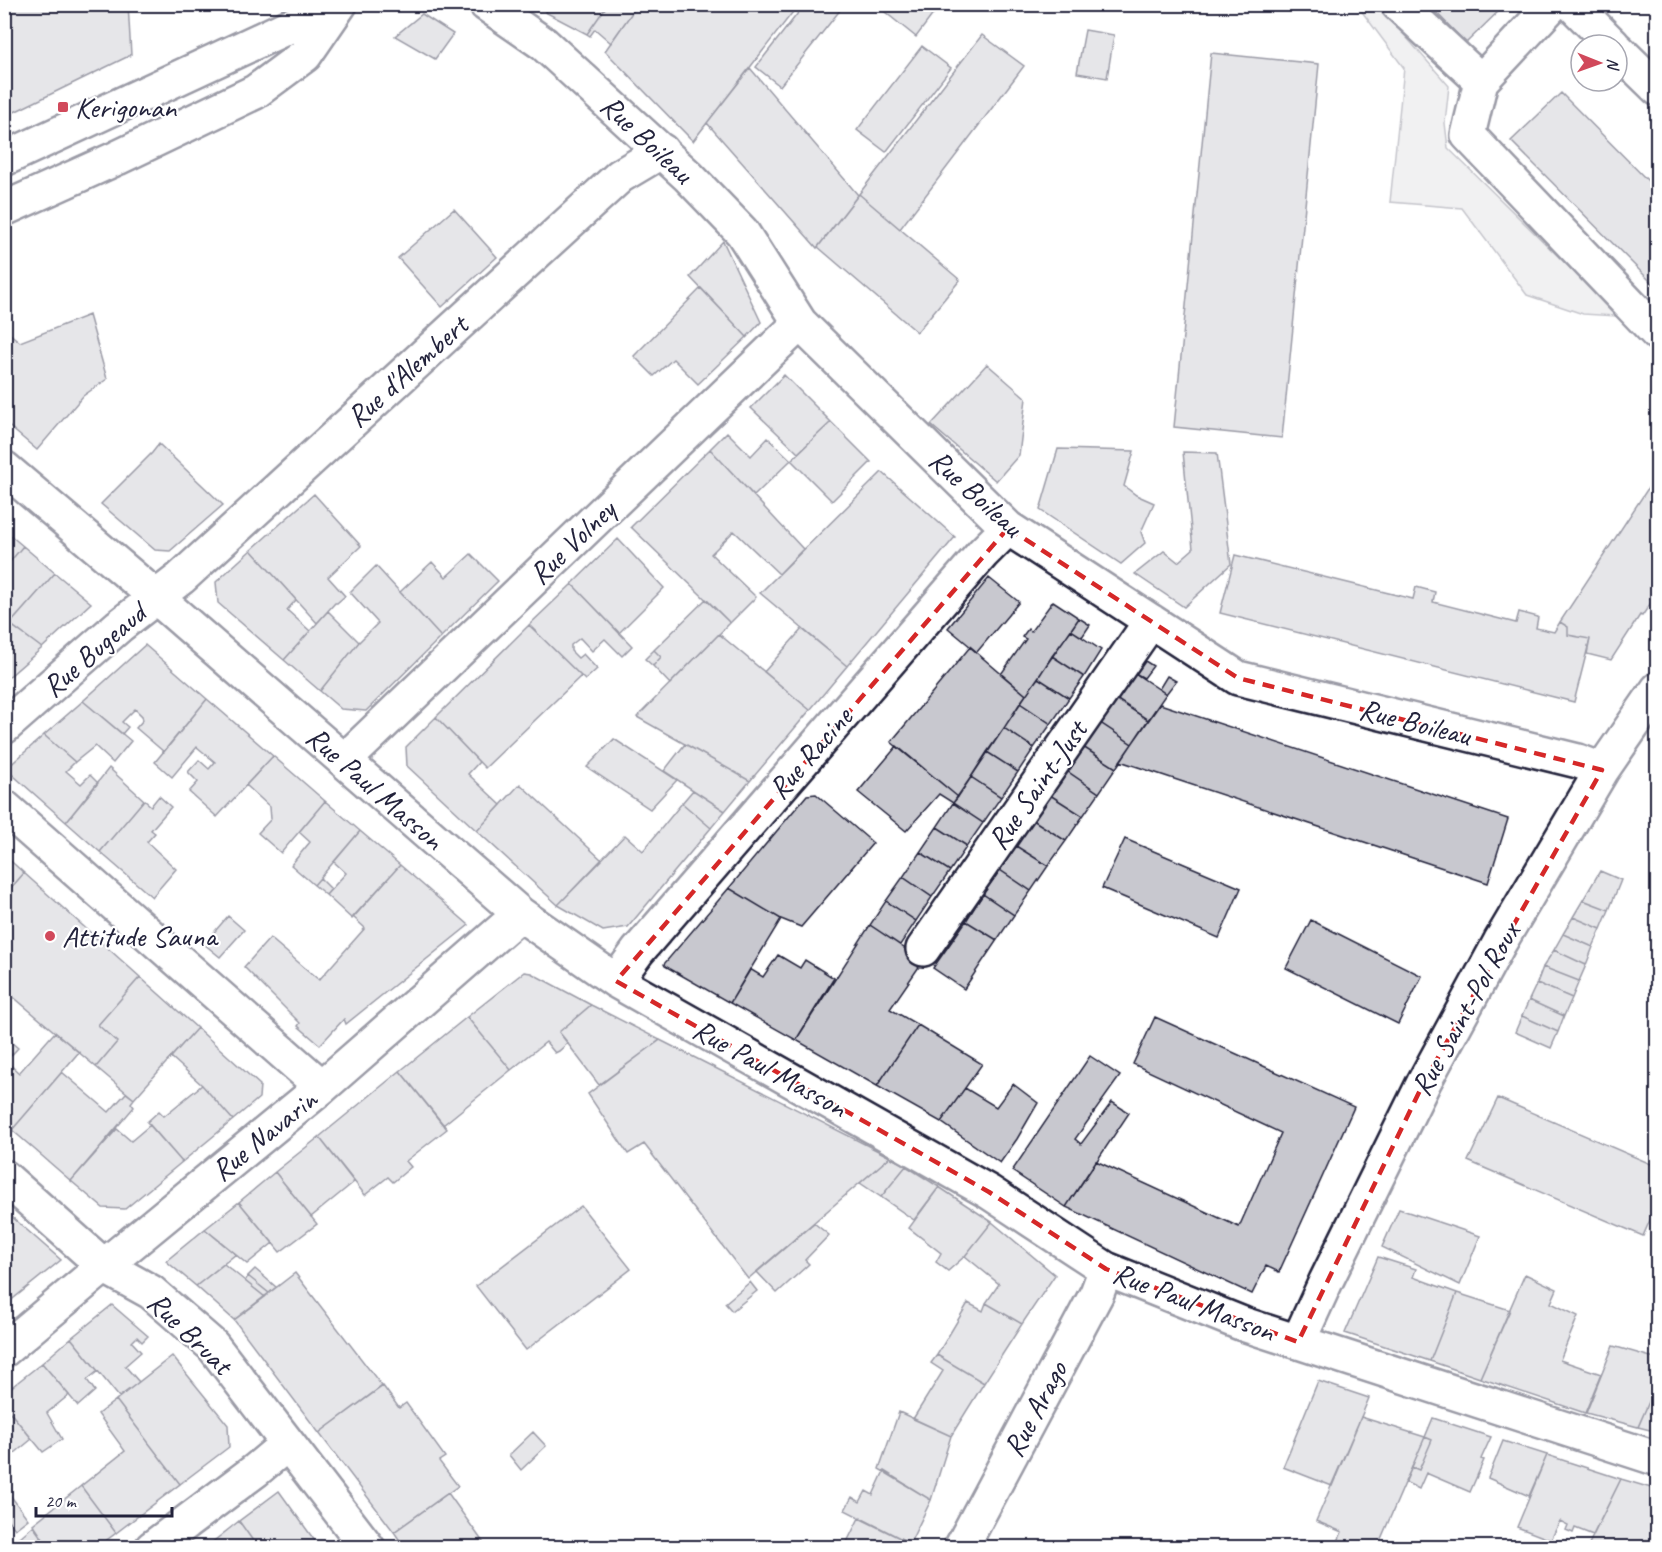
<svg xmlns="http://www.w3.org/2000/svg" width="1662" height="1552" font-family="Caveat,sans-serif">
<rect width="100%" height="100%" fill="#fff"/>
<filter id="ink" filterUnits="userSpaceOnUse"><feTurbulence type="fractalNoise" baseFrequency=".0167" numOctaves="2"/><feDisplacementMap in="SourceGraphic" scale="12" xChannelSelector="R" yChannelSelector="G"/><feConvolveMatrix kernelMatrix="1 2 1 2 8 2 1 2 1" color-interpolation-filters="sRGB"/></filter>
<g filter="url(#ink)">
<path fill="#dfdfe2" stroke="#80808e" stroke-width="1.5" d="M1357,5H1378L1449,86L1445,123L1448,148L1568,266L1615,316L1583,314L1527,295L1462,208L1390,202L1404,68Z"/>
<path fill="#c8c8cf" stroke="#22223b" stroke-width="1.5" d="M4,4H128L131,55L4,117Z
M550,4H608L587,34L545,12Z
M608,4H638L611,43L595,29L590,36L587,34Z
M638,4H799L693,141L605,51Z
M805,4H845L780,86L756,67Z
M875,4H940V5L916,37Z
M1428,4H1506L1466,43Z
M422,14L453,34L435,59L395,36Z
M1085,30L1114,35L1107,78L1077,73Z
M982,35L1024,66L900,229L859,194Z
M922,46L951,68L886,152L857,130Z
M1211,53L1319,64L1282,438L1174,427Z
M750,68L858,195L817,248L707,123Z
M1561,93L1658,191V289L1511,141Z
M859,194L960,280L917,332L818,247Z
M454,209L497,257L442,307L398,258Z
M723,241L761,322L747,337L690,277Z
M701,288L747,337L698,384L673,359L654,376L634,356Z
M89,315L107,379L83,396L37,450L4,422V329L20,342Z
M987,364L1026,398L1019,455L996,481L931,425Z
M784,375L831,422L798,453L751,408Z
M831,422L871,462L832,501L791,460Z
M727,432L751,456L768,438L791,460L754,496L710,449Z
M159,444L223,505L170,551L155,550L101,504L152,453Z
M710,449L803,549L779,574L734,531L711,554L756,597L730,623L631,527Z
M1058,449L1134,451L1124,486L1136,495L1154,503L1141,532L1145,543L1121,564L1040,510Z
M1183,452L1217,453L1231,564L1184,607L1135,574L1164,551L1178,562L1193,549Z
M882,472L955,537L847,666L760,593Z
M1658,473V588L1650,599L1653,600L1642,616L1640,615L1611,660L1587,654L1590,639L1568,635V627L1560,622Z
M314,494L361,546L328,577L345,596L337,603H335L317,623L251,550Z
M4,530L23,546L4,569Z
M618,539L664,588L619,633L572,584Z
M23,546L55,573L10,624L4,620V585L6,584L4,582V569Z
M251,550L296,600L287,610L310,631L284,660L218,603L216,582Z
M471,554L498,581L441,637L400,592L432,562L446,577Z
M1235,555L1413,599L1416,587L1435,592L1433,602L1516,623L1519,612L1538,617L1536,628L1554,632L1560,622L1568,627V635L1590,639L1574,702L1220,613Z
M376,566L441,637L366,711L341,709L320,691L359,642L378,623L350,592Z
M55,573L91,603L42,648L10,624Z
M989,578L1019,602L977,652L948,628Z
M572,584L632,646L622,656L605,639L592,651L580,638L571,645V651L578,658L583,654L597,669L585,680L529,625Z
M706,599L730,623L670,684L653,666L661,657L654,650Z
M1053,601L1079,618L1026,695L1001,674L1026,639L1022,637L1028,629L1031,631Z
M328,611L359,642L320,691L284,660Z
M1079,618L1090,625L1082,637L1071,630Z
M4,620L42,648L4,681Z
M529,625L581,676L485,768L436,717Z
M802,629L847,666L810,710L764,672Z
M1071,630L1101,650L1084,677L1052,656Z
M719,634L810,710L750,781L637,717Z
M145,645L207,699L164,752L136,728L143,720L142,716L135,709L122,722L128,727L122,734L83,701Z
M970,647L1026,695L958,797L891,742Z
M654,650L661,657L653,666L645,659Z
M1052,656L1084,677L1069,698L1038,678Z
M1142,659L1153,666L1144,678L1133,672Z
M1133,672L1166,694L1148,720L1116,699Z
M1167,676L1176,681L1166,694L1159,689Z
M1038,678L1069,698L1051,724L1020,703Z
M207,699L273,756L217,817L189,792L198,782L188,772L199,760L209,769L215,762L197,747L172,777L155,762Z
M1116,699L1148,720L1132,744L1099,722Z
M83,701L131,741L113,763L95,746L75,762L44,735Z
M1020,703L1051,724L1034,748L1004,728Z
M1160,704L1508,819L1488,883L1120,761Z
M436,717L479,762L468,774L501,805L477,831L407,766L406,747Z
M1099,722L1132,744L1116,768L1083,747Z
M1004,728L1034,748L1018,772L987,752Z
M44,735L75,762L66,771L81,784L90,775L98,783L66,822L6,769Z
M614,739L677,780L650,809L587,767Z
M685,744L750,781L725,811L664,771Z
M897,746L958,797L953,803L939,794L906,831L858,792Z
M1083,747L1116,768L1099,793L1067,771Z
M987,752L1018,772L1001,797L971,777Z
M273,756L325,801L281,853L258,833L271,819L270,807L246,785Z
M109,768L144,800L100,852L66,822Z
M1067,771L1099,793L1083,816L1050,795Z
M971,777L1001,797L983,823L953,803Z
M520,784L602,860L558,905L477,831Z
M693,790L725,811L711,828L682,803Z
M816,794L873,843L801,927L781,919L729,888L807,795Z
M1050,795L1083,816L1066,841L1033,820Z
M159,796L171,807L151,830L155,833L147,842L176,869L152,897L100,852L144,800L151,806Z
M325,801L360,831L314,885L291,865L310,842L299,832Z
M682,803L711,828L628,927L603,931L558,905L625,835L643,851Z
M953,803L983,823L967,846L937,827Z
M1033,820L1066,841L1048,866L1016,846Z
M937,827L967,846L950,871L920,852Z
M360,831L400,865L352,919L326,895L346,873L334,862Z
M1125,839L1241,888L1219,938L1102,888Z
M1016,846L1048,866L1031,891L1000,870Z
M920,852L950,871L932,897L903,877Z
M4,855L24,873L4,896Z
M400,865L469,925L346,1024L344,1019L320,1045L298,1026L300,1023L244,967L270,938L319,980L365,928L353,917Z
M1000,870L1031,891L1014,915L983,894Z
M1600,871L1621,880L1609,910L1583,900Z
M24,873L140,977L98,1025L117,1042L96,1067L4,989V896Z
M903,877L932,897L916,921L886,901Z
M320,878L331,889L326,895L314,885Z
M729,888L781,919L730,1003L665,966L664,964Z
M983,894L1014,915L997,940L966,921Z
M1583,900L1609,910L1601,929L1573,917Z
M886,901L916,921L900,945L870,925Z
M228,916L244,930L220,957L204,944Z
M1573,917L1601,929L1593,947L1563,934Z
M1311,920L1422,976L1398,1024L1286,968Z
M966,921L997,940L964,989L933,968Z
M870,925L923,961L890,1009L918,1025L877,1086L796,1040Z
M1563,934L1593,947L1586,965L1554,950Z
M1554,950L1586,965L1579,981L1543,967Z
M778,955L800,968L805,960L834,978L796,1040L730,1003L750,969L763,977Z
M1543,967L1579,981L1572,998L1537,983Z
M524,972L531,973L591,1005L559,1032L568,1043L559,1051L555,1053L546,1042L511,1070L467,1017Z
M140,977L197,1028L134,1099L96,1067L117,1042L98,1025Z
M1537,983L1572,998L1564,1016L1529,1000Z
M1529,1000L1564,1016L1558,1032L1522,1016Z
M591,1005L660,1040L599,1085L559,1032Z
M1522,1016L1558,1032L1551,1048L1515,1032Z
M467,1017L511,1070L443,1125L400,1071Z
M1155,1017L1354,1107L1279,1272L1266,1266L1252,1294L1066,1207L1096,1161L1239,1227L1281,1133L1133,1064Z
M918,1025L982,1064L941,1122L877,1086Z
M197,1028L260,1085L259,1098L233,1120L202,1085L171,1057Z
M55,1032L79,1052L12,1130L4,1123V1063L6,1061L19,1073Z
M4,1036L18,1048L4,1063Z
M660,1040L729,1075L890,1157L748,1279L644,1144L628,1154L588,1094Z
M1090,1056L1120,1076L1075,1139L1081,1144L1112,1102L1129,1113L1066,1207L1012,1171Z
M400,1071L447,1129L406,1161L411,1167L393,1182L388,1177L365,1195L319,1137Z
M62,1072L109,1112L126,1093L134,1099L131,1103L134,1107L71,1181L12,1130Z
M1013,1084L1038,1103L1017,1139L1000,1163L941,1122L965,1088L996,1107Z
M202,1085L233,1120L182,1162L147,1122L159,1111L164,1116Z
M1498,1098L1658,1167V1202L1643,1236L1468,1161Z
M150,1125L182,1162L125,1209L103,1208L71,1181L117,1129L131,1141Z
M319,1137L354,1182L311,1217L275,1172Z
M890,1157L906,1166L881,1197L860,1183Z
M906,1166L939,1187L914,1220L881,1197Z
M275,1172L317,1224L280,1252L239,1202Z
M939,1187L992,1222L965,1256L948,1271L936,1262L941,1253L909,1228Z
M239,1202L273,1243L247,1264L205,1229Z
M581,1206L631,1269L526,1350L476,1286Z
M1399,1209L1480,1236L1460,1285L1382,1247Z
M11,1216L61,1260L9,1302L4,1298V1222Z
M992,1222L1055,1275L1022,1324L986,1303L999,1284L965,1256Z
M814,1223L829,1235L805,1260L809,1264L777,1293L757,1272Z
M205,1229L236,1254L196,1286L166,1261Z
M1378,1257L1416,1269L1413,1277L1457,1293L1430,1361L1345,1333Z
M224,1264L265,1297L234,1320L196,1286Z
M255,1269L276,1287L269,1293L248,1276Z
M295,1273L382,1386L319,1433L234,1320Z
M1525,1274L1557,1289L1551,1303L1578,1316L1560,1360L1601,1374L1585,1413L1480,1378Z
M248,1276L269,1293L265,1297L245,1281Z
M750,1282L757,1291L732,1311L725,1303Z
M1457,1293L1510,1310L1480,1378L1430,1361Z
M968,1303L983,1311L986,1303L1022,1324L984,1383L937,1355Z
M112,1305L148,1336L142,1342L137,1337L132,1342L141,1352L125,1366L139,1382L119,1397L71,1338Z
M71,1338L98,1371L87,1380L95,1391L78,1406L42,1363Z
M1613,1346L1658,1359V1381L1638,1427L1586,1413Z
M937,1355L984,1383L951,1436L913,1419L943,1371L931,1363Z
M172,1356L228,1425L229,1447L180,1484L116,1400Z
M42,1363L69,1395L47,1413L62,1439L43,1452L4,1405V1393Z
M1318,1381L1369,1398L1332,1486L1283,1467Z
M1658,1381V1432L1638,1427Z
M383,1386L399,1408L406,1403L445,1457L439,1461L458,1486L394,1532L319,1433Z
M116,1400L180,1484L116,1533L81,1486L125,1451L98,1414Z
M4,1405L32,1439L4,1462Z
M899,1412L951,1436L931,1500L879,1469Z
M1361,1417L1425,1437L1377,1548H1335L1342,1532L1316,1521Z
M1433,1418L1491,1437L1481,1459L1484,1460L1470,1492L1426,1473L1419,1489L1405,1482L1412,1467L1419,1470L1432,1440L1425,1437Z
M533,1432L546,1446L521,1470L509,1455Z
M1425,1437L1432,1440L1419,1470L1412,1467Z
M1503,1441L1547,1455L1529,1496L1488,1478Z
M1547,1455L1621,1479L1593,1535L1575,1528L1573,1533L1566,1530L1568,1525L1560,1521L1551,1540L1517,1527Z
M884,1471L931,1500L910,1543L845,1510L852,1497L860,1502L866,1491L873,1495Z
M1621,1479L1658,1490V1548H1587Z
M81,1486L116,1533L96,1548H49L33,1524Z
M4,1487L28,1519L15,1529L4,1515Z
M279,1491L320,1548H258L239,1521Z
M448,1493L485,1545L482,1548H405L394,1532Z
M859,1518L910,1543L907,1548H844Z
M239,1521L258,1548H205Z
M33,1526L49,1548H7Z"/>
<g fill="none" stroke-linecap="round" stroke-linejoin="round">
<defs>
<path id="minor" d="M486,4L544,44L688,176L742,232L800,323L1008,528L1238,678L1578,761L1602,770
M1398,4L1481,81
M1553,4L1481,81L1468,135L1658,334
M1572,4L1613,45
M1617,49L1658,89
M4,159L337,4
M4,209L117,158L255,92L305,55L340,4
M4,468L156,597L520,914L616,981L989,1192L1106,1269L1243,1324L1658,1459
M4,727L119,626L181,578L620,176L662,151
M345,760L800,323
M4,807L322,1087
M923,949L1151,621
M616,981L638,951L983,553L1008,528
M4,1177L104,1266L151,1292L213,1346L368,1548
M1298,1342L1326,1281L1424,1082L1500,942L1602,770L1658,689
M4,1350L104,1266L322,1087L520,914
M152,1548L256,1470L287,1444
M961,1548L1097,1293L1106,1269"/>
</defs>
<use href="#minor" stroke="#22223b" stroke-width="38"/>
<use href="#minor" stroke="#fff" stroke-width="33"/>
</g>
</g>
<path d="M0 0H1662V1552H0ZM1008,528L1238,678L1602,770L1424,1082L1298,1342L1106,1269L989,1192L616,981Z" fill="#fff" fill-opacity=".55" fill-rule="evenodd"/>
<path fill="none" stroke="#d62828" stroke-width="4.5" stroke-dasharray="12 8" stroke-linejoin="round" d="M1008,528L1238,678L1602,770L1424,1082L1298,1342L1106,1269L989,1192L616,981Z"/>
<g fill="#d1495b" stroke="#fff" stroke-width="2">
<rect x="57" y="101" width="12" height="12" rx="3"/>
<circle cx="50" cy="936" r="6"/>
</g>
<g text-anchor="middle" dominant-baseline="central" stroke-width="4.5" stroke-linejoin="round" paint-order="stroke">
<g font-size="30" fill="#22223b" stroke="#fff" text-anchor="start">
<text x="75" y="107">Kerigonan</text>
<text x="62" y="936">Attitude Sauna</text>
</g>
<g font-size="30" fill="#22223b" stroke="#fff">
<text transform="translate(647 139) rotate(43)">Rue Boileau</text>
<text transform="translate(407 371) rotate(-42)">Rue d'Alembert</text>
<text transform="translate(976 493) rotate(42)">Rue Boileau</text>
<text transform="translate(572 542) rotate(-44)">Rue Volney</text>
<text transform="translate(94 650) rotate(-41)">Rue Bugeaud</text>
<text transform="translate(1415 722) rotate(14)">Rue Boileau</text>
<text transform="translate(810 753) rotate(-49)">Rue Racine</text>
<text transform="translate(1037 785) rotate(-55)">Rue Saint-Just</text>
<text transform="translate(375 788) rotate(41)">Rue Paul Masson</text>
<text transform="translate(1465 1009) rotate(-61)">Rue Saint-Pol Roux</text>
<text transform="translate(770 1068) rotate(29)">Rue Paul Masson</text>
<text transform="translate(264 1135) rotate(-39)">Rue Navarin</text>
<text transform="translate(1194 1302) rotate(21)">Rue Paul Masson</text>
<text transform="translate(190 1333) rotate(44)">Rue Bruat</text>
<text transform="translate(1035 1409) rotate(-62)">Rue Arago</text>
</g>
</g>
<rect width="1662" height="1552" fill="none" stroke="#fff" stroke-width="24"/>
<rect x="12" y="12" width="1638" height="1528" fill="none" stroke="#22223b" stroke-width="2" filter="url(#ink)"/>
<g transform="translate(1599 63) rotate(91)"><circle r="28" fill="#ffffff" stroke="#a7a7b1" stroke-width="1.5"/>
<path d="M0-4.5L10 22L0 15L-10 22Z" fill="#d1495b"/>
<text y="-9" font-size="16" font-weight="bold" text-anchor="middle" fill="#22223b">N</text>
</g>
<path d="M36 1507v9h136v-9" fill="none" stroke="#22223b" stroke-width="3"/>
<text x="45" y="1507" font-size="18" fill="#22223b" stroke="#ffffff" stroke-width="4.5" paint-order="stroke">20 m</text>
</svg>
